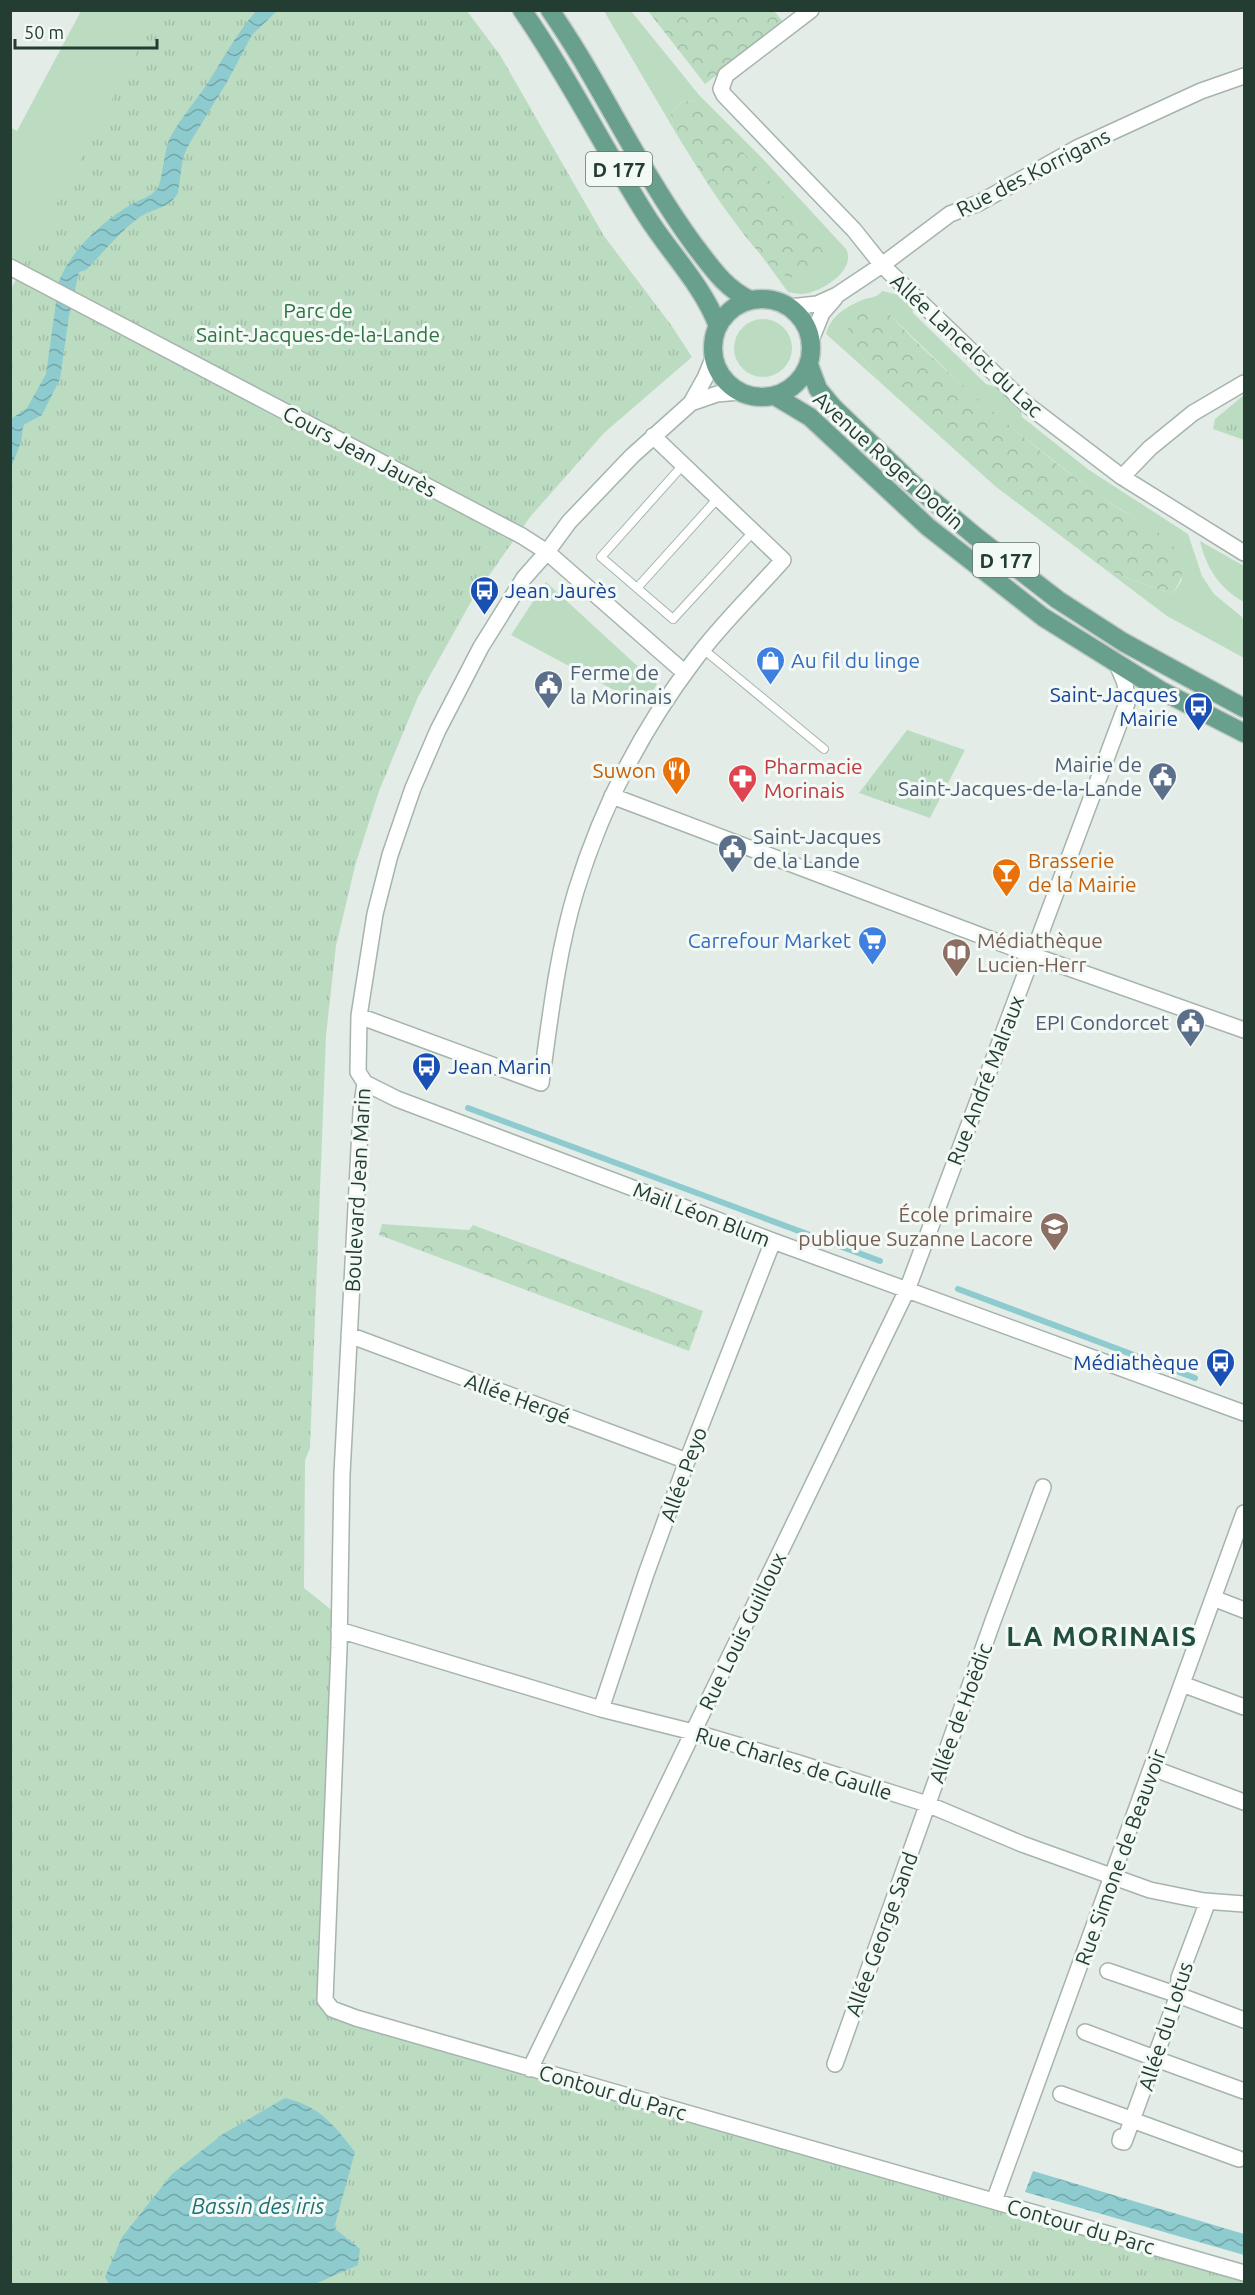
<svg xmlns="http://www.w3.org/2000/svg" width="1255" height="2295" font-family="Ubuntu,sans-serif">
<defs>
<pattern id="forest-crowns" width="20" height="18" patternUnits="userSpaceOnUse" patternTransform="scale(1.5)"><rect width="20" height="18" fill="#bcdcc2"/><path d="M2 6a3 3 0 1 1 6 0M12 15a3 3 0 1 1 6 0" fill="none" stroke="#a1bea7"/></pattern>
<pattern id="park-tufts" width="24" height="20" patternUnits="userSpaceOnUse" patternTransform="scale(1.5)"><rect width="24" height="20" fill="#bcdcc2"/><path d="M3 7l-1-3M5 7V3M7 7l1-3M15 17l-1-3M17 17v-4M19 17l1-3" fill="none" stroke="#a1bea7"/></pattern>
<pattern id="water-waves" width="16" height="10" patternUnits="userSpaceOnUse" patternTransform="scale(1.5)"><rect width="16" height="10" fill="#8dcbcf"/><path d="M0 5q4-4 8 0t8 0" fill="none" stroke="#73a6a9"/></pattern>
</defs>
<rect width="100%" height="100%" fill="#e3ece7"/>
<path fill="#bcdcc2" d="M81,11H166L25,275L11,267L10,127L17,131Z
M604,11H631L699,95L761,157L846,249C856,268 828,287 812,292C805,295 796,294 788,292L761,255L780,273L704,112L693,100L682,102L671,113L673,128Z
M882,291L899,295L912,303L913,313L986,384L996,387L1021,411L1022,417L1089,470L1188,534L1202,576L1214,594L1242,617L1244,623V658L1167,616L1106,570L1171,594L1177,588L1182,580L1142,522L1100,497L978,401L882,307L857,351L882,384L826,334C831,315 847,306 865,299C872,297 878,297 882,291Z
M734 348a29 29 0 1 1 58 0a29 29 0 1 1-58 0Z
M1200,541L1244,566V602C1220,589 1206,568 1200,541Z
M546,582L657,684L644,706L511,635Z"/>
<path fill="url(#forest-crowns)" d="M648,11H774L784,23L705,84Z
M693,100C738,149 794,199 826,257C815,275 801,284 780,273C771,268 761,255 754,247C724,210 698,170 673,128L671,113L682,102Z
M882,306C947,377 1021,437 1098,495C1124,515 1159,525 1179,553C1187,565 1181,585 1171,594L1106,570L995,486L882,384L857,351L848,328L849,320L859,312Z
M382,1224L469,1230L473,1225L703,1311L689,1351L379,1235Z"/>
<path fill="url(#park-tufts)" d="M159,11H467L500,55L604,236L671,325L692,357L604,433L530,517L472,600L418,697L379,791L355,866L336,946L326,1035L310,1448L305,1460L304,1588L339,1616L332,2009L1244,2273V2284H11V289Z
M1244,395V440L1213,429L1215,419Z
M907,730L965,750L930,818L859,793Z"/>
<path fill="url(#water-waves)" d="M256,11H277L252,35L227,82L189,144L183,157L178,193C169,209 153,208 140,217C120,231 103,253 86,270L79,272L69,316L60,379L42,415L25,424L23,427L21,442L11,468V419L27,408L46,374L59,281C72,249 100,224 130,205C138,200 151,197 157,189C162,183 164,152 169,140C178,122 193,104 205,87C222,61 236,34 256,11Z
M285,2098C320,2106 334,2125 355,2152L334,2228L360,2249L358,2265L315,2284H109L105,2277L122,2237L172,2174L223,2134Z
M1033,2171L1244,2234V2255L1025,2192Z"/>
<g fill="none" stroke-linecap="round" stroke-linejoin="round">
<path stroke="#8dcbcf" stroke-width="6" d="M468,1108L880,1261
M958,1289L1195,1378"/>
<defs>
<path id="lane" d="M683,465L601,557L673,619L753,532
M637,588L718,498
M703,649L824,749"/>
<path id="street" d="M811,10L726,75L721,89L724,95L854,230L882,265L1026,404L1122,477L1244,553
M10,267L522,536L547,552L685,673
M790,307L817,304L837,295L882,265L950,214L979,203L1077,148L1201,91L1244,76
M811,340L822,313L835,298
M714,356L705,378L691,403L632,456L569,522L547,552L524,578L481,647L438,730L413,788L390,855L375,914L359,1016L358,1072L365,1083L361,1111L342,1474L339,1648L325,2000L332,2009L356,2018L1244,2273
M691,403L717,394L739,392
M1122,477L1150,448L1193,413L1244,383
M612,796L1032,955L1244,1030
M359,1016L541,1083C550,1019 557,954 576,891C601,809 641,731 693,662C719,626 753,594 783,560L653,436
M365,1083L397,1099L773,1241L1244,1413
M349,1335L687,1461
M1213,1598L1244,1610
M339,1630L601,1709L693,1732L795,1762L927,1804L1022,1844L1150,1890L1204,1901L1244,1904
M1182,1684L1244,1707
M601,1709L646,1574L687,1461L773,1241
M1152,1768L1244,1802
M1108,1971L1169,1992
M1178,1995L1244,2020
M1085,2032L1149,2056
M1156,2059L1244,2091
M835,2064L994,1618L1043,1487
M530,2069L907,1290L1127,703L1125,683L1117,664
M1061,2094L1125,2117
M1132,2120L1239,2159
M1121,2137L1120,2141L1124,2142L1178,1995L1179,1978L1208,1901
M994,2201L1244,1513"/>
<path id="primary" d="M522,10C568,76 603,147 646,215C669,252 702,284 718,326
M550,10C565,32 579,54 592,77C625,134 656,193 695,246C712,268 725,288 750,300
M713 348a49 49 0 1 1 98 0a49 49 0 1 1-98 0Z
M809,365L818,389L833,407L913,484L975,536L1058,600L1123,642L1244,708
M775,396L810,417L928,527L1043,617L1160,690L1244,733"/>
</defs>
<use href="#lane" stroke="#a6b4ad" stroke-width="10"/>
<use href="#street" stroke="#a6b4ad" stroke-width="18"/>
<use href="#primary" stroke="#c1c9c6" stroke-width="21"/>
<use href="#lane" stroke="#fff" stroke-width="8"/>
<use href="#street" stroke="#fff" stroke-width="15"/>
<use href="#primary" stroke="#69a08d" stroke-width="18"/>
</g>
<defs>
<symbol id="bus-pin" viewBox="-11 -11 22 30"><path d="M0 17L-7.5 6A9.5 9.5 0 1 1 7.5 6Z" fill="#1a4fb4" stroke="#f3f9f5"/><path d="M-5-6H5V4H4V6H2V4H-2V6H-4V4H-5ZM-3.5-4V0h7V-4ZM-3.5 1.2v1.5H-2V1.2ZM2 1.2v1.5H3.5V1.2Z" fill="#fff"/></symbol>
<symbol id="shop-pin" viewBox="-11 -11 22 30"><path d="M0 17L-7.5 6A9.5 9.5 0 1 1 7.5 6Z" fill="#3f7fe0" stroke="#f3f9f5"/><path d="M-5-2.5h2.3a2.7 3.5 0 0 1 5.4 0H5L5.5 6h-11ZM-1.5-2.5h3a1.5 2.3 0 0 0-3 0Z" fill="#fff"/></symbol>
<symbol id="civic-pin" viewBox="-11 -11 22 30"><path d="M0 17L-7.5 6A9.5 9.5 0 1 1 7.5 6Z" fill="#5c6f8a" stroke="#f3f9f5"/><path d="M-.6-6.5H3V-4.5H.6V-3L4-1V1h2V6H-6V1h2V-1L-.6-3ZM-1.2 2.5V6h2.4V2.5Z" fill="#fff"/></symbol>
<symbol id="restaurant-pin" viewBox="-11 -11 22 30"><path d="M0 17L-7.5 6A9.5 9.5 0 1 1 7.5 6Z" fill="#e8710a" stroke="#f3f9f5"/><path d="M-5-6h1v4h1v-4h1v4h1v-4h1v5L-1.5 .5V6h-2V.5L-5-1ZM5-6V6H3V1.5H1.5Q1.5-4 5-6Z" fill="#fff"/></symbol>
<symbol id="pharmacy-pin" viewBox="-11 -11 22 30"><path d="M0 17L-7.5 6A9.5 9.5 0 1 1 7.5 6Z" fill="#e0444e" stroke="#f3f9f5"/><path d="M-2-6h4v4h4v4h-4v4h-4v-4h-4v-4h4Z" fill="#fff"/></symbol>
<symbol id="bar-pin" viewBox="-11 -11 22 30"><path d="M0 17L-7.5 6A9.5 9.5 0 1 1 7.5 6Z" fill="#e8710a" stroke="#f3f9f5"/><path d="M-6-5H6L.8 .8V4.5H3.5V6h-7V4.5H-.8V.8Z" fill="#fff"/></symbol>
<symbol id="supermarket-pin" viewBox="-11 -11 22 30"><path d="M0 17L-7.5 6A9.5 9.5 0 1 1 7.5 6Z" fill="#3f7fe0" stroke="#f3f9f5"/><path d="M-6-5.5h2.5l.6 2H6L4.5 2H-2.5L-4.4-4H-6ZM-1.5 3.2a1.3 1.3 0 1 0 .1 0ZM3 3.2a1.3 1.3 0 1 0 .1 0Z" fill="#fff"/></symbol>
<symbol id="library-pin" viewBox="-11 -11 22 30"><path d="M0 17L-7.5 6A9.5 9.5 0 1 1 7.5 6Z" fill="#8d6e63" stroke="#f3f9f5"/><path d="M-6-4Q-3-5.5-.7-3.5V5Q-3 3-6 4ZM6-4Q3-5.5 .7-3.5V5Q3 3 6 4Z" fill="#fff"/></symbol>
<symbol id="school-pin" viewBox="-11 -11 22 30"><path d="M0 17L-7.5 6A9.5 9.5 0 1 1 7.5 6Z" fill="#8d6e63" stroke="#f3f9f5"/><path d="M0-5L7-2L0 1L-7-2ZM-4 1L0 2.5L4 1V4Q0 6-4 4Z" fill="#fff"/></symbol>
</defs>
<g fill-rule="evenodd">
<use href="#bus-pin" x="468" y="574" width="33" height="45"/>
<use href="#shop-pin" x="754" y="644" width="33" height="45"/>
<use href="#civic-pin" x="532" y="668" width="33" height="45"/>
<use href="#bus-pin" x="1182" y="690" width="33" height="45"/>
<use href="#restaurant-pin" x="660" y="754" width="33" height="45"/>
<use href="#civic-pin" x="1146" y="760" width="33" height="45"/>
<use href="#pharmacy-pin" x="726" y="762" width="33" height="45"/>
<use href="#civic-pin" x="716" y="832" width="33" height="45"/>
<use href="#bar-pin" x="990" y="856" width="33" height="45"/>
<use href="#supermarket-pin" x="856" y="924" width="33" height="45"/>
<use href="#library-pin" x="940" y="936" width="33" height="45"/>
<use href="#civic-pin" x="1174" y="1006" width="33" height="45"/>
<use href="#bus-pin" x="410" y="1050" width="33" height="45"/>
<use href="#school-pin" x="1038" y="1210" width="33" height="45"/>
<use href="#bus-pin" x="1204" y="1346" width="33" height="45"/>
</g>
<g text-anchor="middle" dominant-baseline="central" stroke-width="6" stroke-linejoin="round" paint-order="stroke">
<g fill="#f3f9f5" stroke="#61756d" stroke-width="1.5">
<rect x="586" y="152" width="66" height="34" rx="4.5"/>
<rect x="973" y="543" width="66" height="34" rx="4.5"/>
</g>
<g font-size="20" font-weight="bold" fill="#233d33">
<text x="619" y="169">D 177</text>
<text x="1006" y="560">D 177</text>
</g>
<g font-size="21" fill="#233d33" stroke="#f3f9f5">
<text transform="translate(1033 172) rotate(-27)">Rue des Korrigans</text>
<text transform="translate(967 345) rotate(43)">Allée Lancelot du Lac</text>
<text transform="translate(360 451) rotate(28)">Cours Jean Jaurès</text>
<text transform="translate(889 460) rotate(42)">Avenue Roger Dodin</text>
<text transform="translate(985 1080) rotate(-69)">Rue André Malraux</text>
<text transform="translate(357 1190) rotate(-87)">Boulevard Jean Marin</text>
<text transform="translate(702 1214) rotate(21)">Mail Léon Blum</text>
<text transform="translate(518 1398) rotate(20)">Allée Hergé</text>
<text transform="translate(683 1474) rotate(-70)">Allée Peyo</text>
<text transform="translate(742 1631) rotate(-64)">Rue Louis Guilloux</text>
<text transform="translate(960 1713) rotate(-70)">Allée de Hoëdic</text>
<text transform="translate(794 1763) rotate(17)">Rue Charles de Gaulle</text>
<text transform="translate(1120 1857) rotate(-70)">Rue Simone de Beauvoir</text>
<text transform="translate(881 1934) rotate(-70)">Allée George Sand</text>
<text transform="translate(1165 2026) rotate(-72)">Allée du Lotus</text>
<text transform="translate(613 2092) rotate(16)">Contour du Parc</text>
<text transform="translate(1081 2226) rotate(16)">Contour du Parc</text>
</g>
<g font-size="21" fill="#2f7243" stroke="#f3f9f5">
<text x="318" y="310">Parc de<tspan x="318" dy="24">Saint-Jacques-de-la-Lande</tspan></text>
</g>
<g font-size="21" fill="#164399" stroke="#f3f9f5" text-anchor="start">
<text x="505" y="590">Jean Jaurès</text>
<text x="1178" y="694" text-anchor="end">Saint-Jacques<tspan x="1178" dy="24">Mairie</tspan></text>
<text x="448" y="1066">Jean Marin</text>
<text x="1199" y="1362" text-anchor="end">Médiathèque</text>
</g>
<g font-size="21" fill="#366cbe" stroke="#f3f9f5" text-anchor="start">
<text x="791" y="660">Au fil du linge</text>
<text x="851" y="940" text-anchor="end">Carrefour Market</text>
</g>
<g font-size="21" fill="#4e5e75" stroke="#f3f9f5" text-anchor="start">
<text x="570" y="672">Ferme de<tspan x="570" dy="24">la Morinais</tspan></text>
<text x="1142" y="764" text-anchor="end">Mairie de<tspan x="1142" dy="24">Saint-Jacques-de-la-Lande</tspan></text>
<text x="753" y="836">Saint-Jacques<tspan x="753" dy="24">de la Lande</tspan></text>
<text x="1169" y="1022" text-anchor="end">EPI Condorcet</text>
</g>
<g font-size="21" fill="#be3a42" stroke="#f3f9f5" text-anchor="start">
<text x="764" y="766">Pharmacie<tspan x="764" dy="24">Morinais</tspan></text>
</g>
<g font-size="21" fill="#c56008" stroke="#f3f9f5" text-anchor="end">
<text x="656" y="770">Suwon</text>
<text x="1028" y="860" text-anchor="start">Brasserie<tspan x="1028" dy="24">de la Mairie</tspan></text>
</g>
<g font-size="21" fill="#785e54" stroke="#f3f9f5" text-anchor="start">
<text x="977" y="940">Médiathèque<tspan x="977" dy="24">Lucien-Herr</tspan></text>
<text x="1033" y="1214" text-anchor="end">École primaire<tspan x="1033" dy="24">publique Suzanne Lacore</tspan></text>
</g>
<g font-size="22" font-style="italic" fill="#1f7076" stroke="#f3f9f5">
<text x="258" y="2205">Bassin des iris</text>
</g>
<g font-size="27" font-weight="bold" letter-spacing="1.5" fill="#204e3f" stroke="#f3f9f5">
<text x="1102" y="1636">LA MORINAIS</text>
</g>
</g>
<rect width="1255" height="2295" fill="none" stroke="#233d33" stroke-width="24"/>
<path d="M15 39v9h142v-9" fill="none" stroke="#233d33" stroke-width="3"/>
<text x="24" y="39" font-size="18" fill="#233d33" stroke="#f3f9f5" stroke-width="4.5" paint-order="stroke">50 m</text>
</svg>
